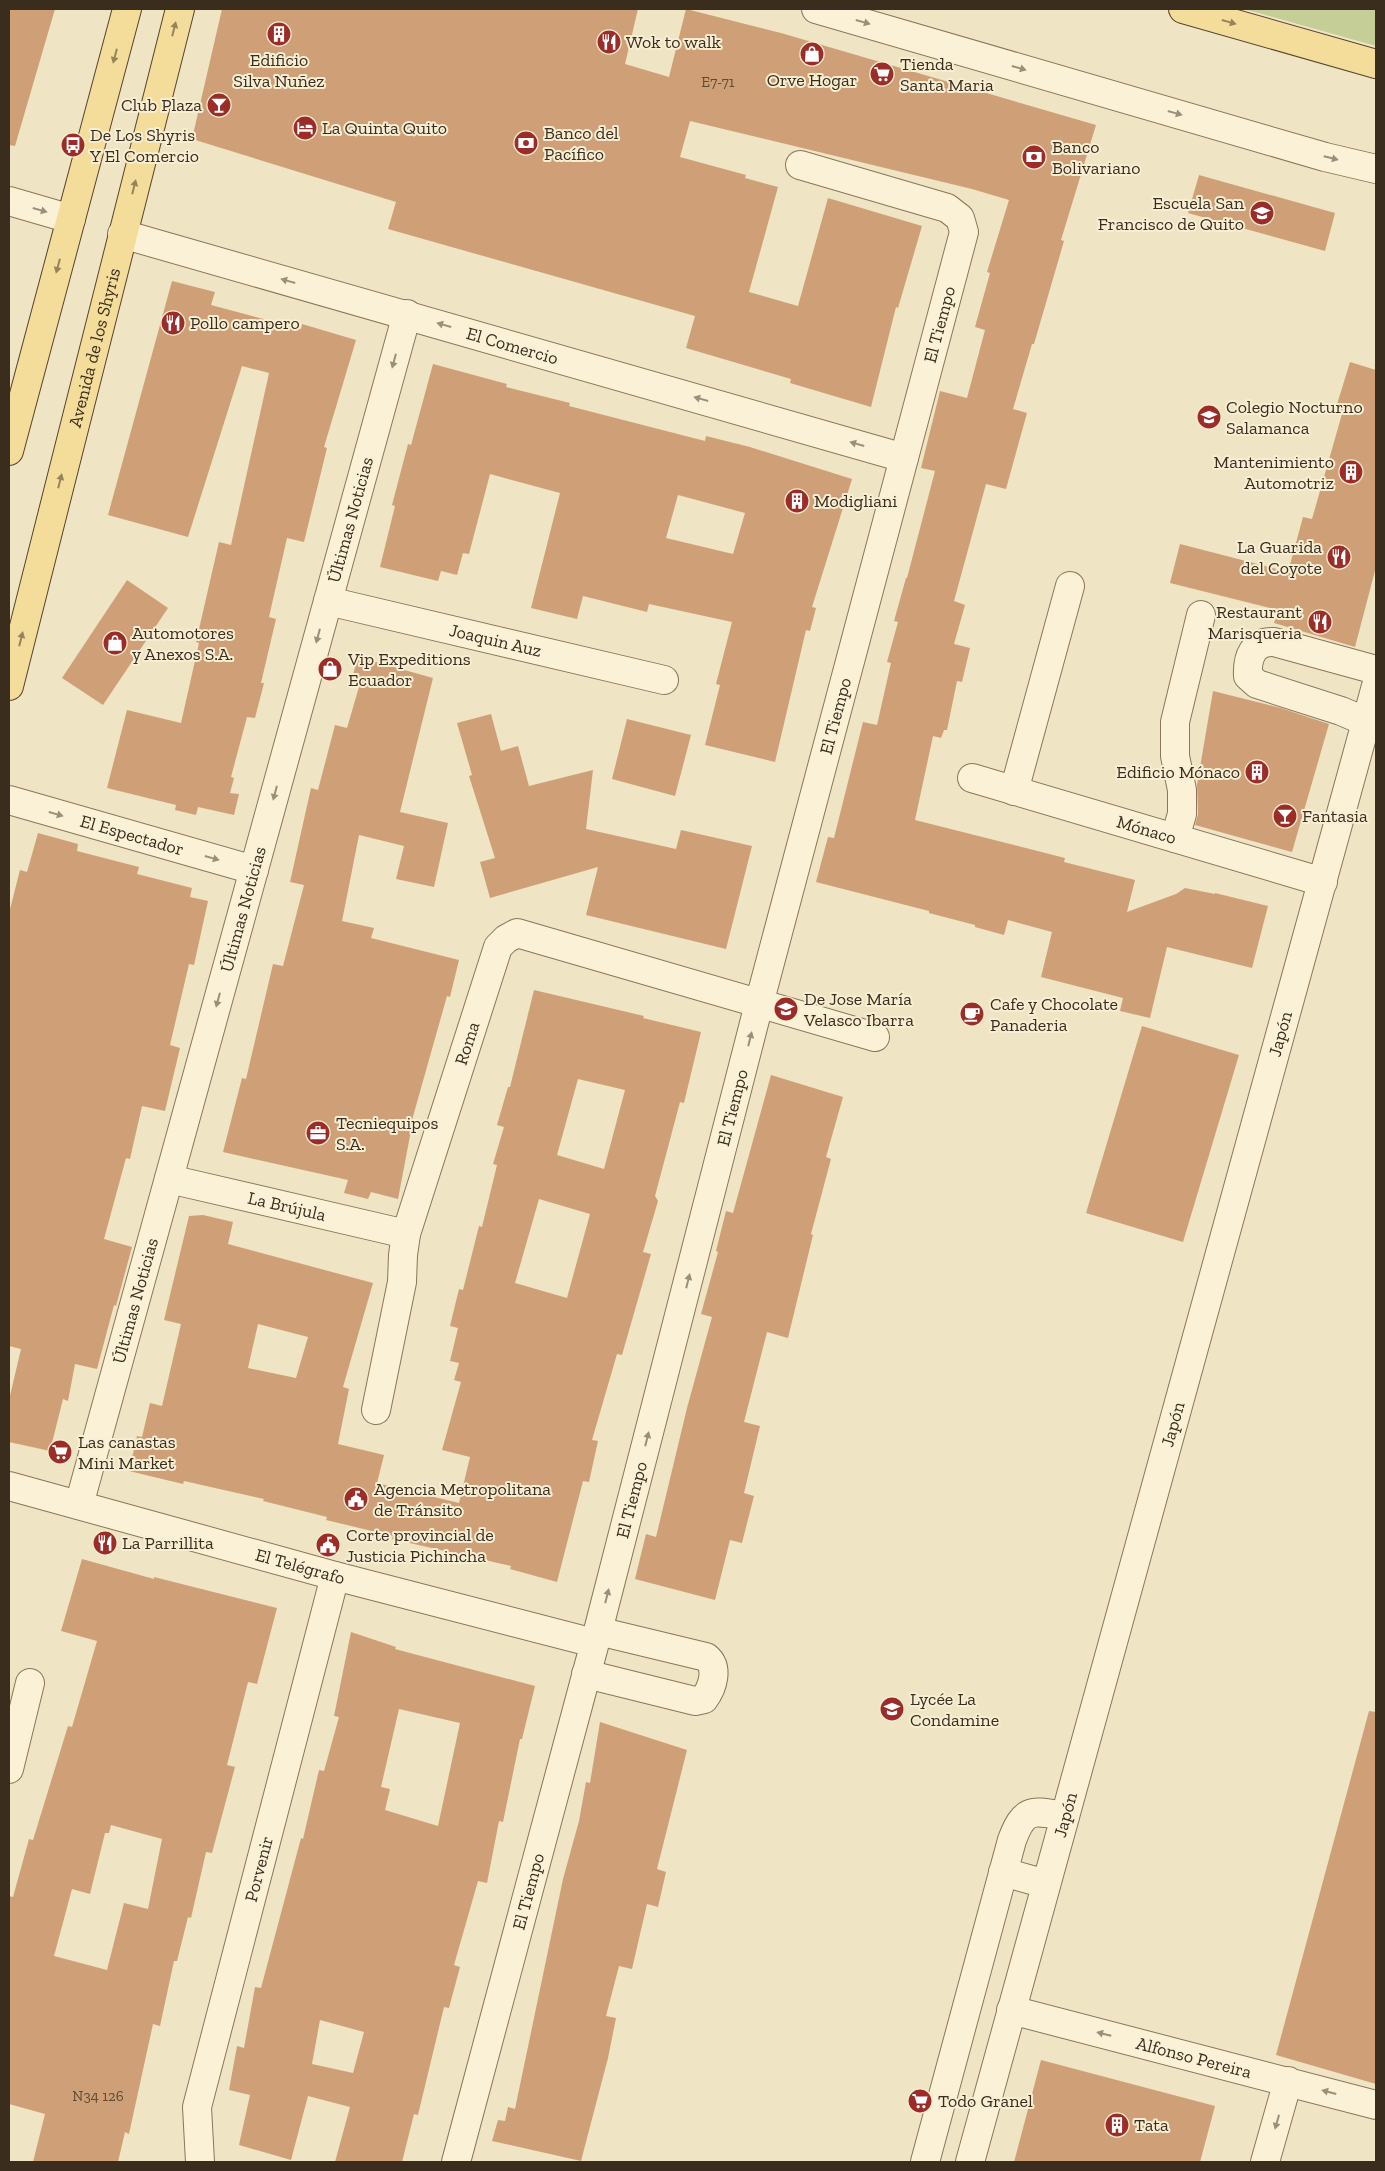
<svg xmlns="http://www.w3.org/2000/svg" width="1385" height="2171" font-family="'Zilla Slab',serif">
<rect width="100%" height="100%" fill="#efe4c3"/>
<path fill="#c5ce96" d="M1244,9H1376V46Z"/>
<path fill="#cfa078" fill-rule="evenodd" d="M9,9H55L15,146L9,145Z
M222,9H638L625,64L669,77L686,9L781,33L1096,125L1061,240L1064,241L1034,344H1032L1013,409L1027,413L1006,489L986,484L954,601L965,605L954,644L970,648L962,682L957,681L947,730H944L941,738L933,736L915,820L1065,858L1064,862L1135,880L1127,912L1176,894L1185,888L1215,894V893L1268,906L1252,968L1167,947L1150,1018L1120,1011L1123,998L1041,977L1052,932L1008,920L1004,935L975,927V925L929,913V911L816,882L828,837L834,838L863,722L877,725L891,663L887,662L898,622L894,621L906,578H907L935,471L921,468L940,391L967,398L985,330L975,327L990,273L987,272L1009,200L972,189L690,121L680,157L746,175L745,178L778,187L749,292L798,306L828,198L922,226L898,308L896,307L871,407L790,383L791,379L686,348L695,316L388,229L396,202L192,139Z
M1199,175L1335,213L1325,251L1188,213Z
M172,281L215,292L211,305L301,329L302,324L356,340L324,447L327,448L304,542L287,538L269,617L276,619L261,683H264L255,718L247,717L231,777L234,778L230,793L239,794L234,815L198,807L196,815L175,810L176,805L107,788L127,710L181,723L199,643L196,642L219,542L231,545L269,373L242,366L188,537L108,515Z
M1350,362L1376,370V567L1355,647L1274,623L1278,610L1170,583L1180,544L1288,572L1303,517L1312,519L1342,414L1335,411Z
M433,364L507,384L506,387L570,403L569,406L705,441L706,436L750,447L852,479L812,607L816,608L810,631L806,630L775,762L705,745L720,685L716,684L732,622L649,604L647,612L583,596L577,619L531,608L560,493L490,474L469,554L463,553L457,575L441,571L438,581L380,567L395,506L392,505L408,444L411,445ZM678,495L745,513L733,554L666,538Z
M127,580L168,608L103,705L62,678Z
M358,657L433,678L400,812L448,823L434,887L396,879L404,846L359,835L342,921L374,928L371,938L459,960L450,997L447,996L412,1120H413L398,1199L371,1192L368,1199L344,1193L348,1180L223,1152L242,1078L246,1079L273,964L283,966L304,885L290,882L311,788L318,790L335,725L347,728L361,680L352,678Z
M1213,691L1281,708L1329,724L1292,852L1195,825L1198,814L1197,785Z
M491,714L501,751L518,746L529,786L593,770L586,829L676,849L681,830L752,846L726,949L586,915L598,867L490,898L480,862L495,858L469,776L472,775L457,723Z
M627,719L691,735L675,796L612,779Z
M38,833L78,844L77,851L139,867L137,874L192,888L190,897L208,901L194,965L189,964L170,1045L180,1048L165,1111L142,1106L130,1159L126,1158L104,1239L132,1247L116,1306L114,1305L97,1369L75,1364L68,1401L63,1399L50,1451L9,1442V1400L21,1349L9,1346V913L20,870L27,872Z
M534,990L644,1016L643,1018L701,1032L684,1103L680,1102L655,1196L658,1201L643,1252L651,1254L622,1355L617,1354L592,1440L598,1441L589,1482L583,1481L557,1582L510,1569L511,1566L392,1539L393,1536L326,1520L327,1517L263,1501L264,1499L184,1481L183,1484L129,1471L137,1436L142,1437L150,1403L162,1406L181,1324L164,1320L189,1216L203,1215L233,1222L228,1244L373,1283L343,1387L349,1389L338,1444L384,1455L377,1483L459,1503L470,1457L442,1450L461,1382L454,1380L459,1363L450,1361L458,1328L450,1326L459,1289L463,1290L479,1226L482,1227L497,1165L493,1164L504,1127L497,1125L508,1087H510ZM578,1079L625,1090L604,1169L557,1155ZM539,1199L590,1214L567,1298L515,1283ZM258,1324L308,1337L296,1378L248,1368Z
M1142,1026L1239,1055L1183,1242L1086,1213Z
M771,1075L843,1097L826,1157L831,1159L811,1234L813,1235L788,1338L767,1332L744,1422L760,1426L744,1493L754,1496L742,1543L730,1540L715,1600L635,1579L646,1534L656,1537L687,1408L712,1317L701,1314L718,1252L716,1251L726,1211L733,1213Z
M82,1559L154,1579V1577L277,1608L257,1684L248,1682L227,1765L235,1767L212,1853L206,1852L191,1918L188,1917L177,1961H174L160,2026L153,2024L129,2134L125,2132L118,2162H33L45,2114L9,2104V1896L13,1897L29,1839L33,1840L68,1726L72,1727L97,1641L61,1631ZM111,1825L162,1839L148,1909L124,1903L107,1970L54,1956L72,1889L90,1894L105,1833H109Z
M351,1632L396,1647L395,1649L535,1686L522,1739H520L503,1822L499,1821L487,1883L478,1881L454,1965L460,1967L449,2008L444,2007L418,2115L414,2114L402,2162H335L350,2107L308,2096L291,2160L239,2145L250,2095L229,2090L237,2046L244,2048L255,1987L261,1988L301,1838L303,1839L319,1770L324,1771L339,1717L334,1716ZM399,1709L460,1723L438,1826L385,1810L390,1789L381,1787ZM320,2020L364,2032L353,2073L312,2064Z
M1369,1711L1376,1712V2084L1276,2055Z
M600,1722L687,1750L657,1869L666,1872L658,1907L647,1904L632,1969L619,1966L606,2016L616,2018L608,2058L581,2161L492,2141L498,2120L505,2121L508,2107L515,2109L563,1879L579,1821L586,1782L590,1783Z
M1041,2060L1215,2106L1200,2162H1014Z"/>
<g fill="none" stroke-linecap="round" stroke-linejoin="round">
<defs>
<g id="minor">
<path d="M816,9L1325,157L1376,169"/>
<path d="M9,201L71,219"/>
<path id="s1" d="M122,234L904,458"/>
<path id="s2" d="M328,601L664,680"/>
<path d="M1367,722L1341,711L1257,684L1248,676C1247,657 1253,641 1274,642L1376,670"/>
<path id="s3" d="M972,778L1323,882"/>
<path d="M1014,791L1070,586"/>
<path id="s4" d="M9,800L254,870"/>
<path d="M1175,838L1182,814V790L1175,756V722L1201,615"/>
<path id="s5" d="M169,1179L406,1234"/>
<path id="s6" d="M376,1410L402,1282L403,1255L406,1234L498,947L506,939L517,933L875,1037"/>
<path id="s7" d="M9,1486L335,1576L594,1643"/>
<path id="s8" d="M79,1505L407,314"/>
<path d="M586,1674L695,1701L704,1699C713,1687 719,1667 706,1657L598,1631"/>
<path d="M9,1769L30,1683"/>
<path d="M1003,1872L1046,1884"/>
<path id="s9" d="M1011,2010L1376,2105"/>
<path id="s10" d="M200,2162L197,2107L335,1576"/>
<path id="s11" d="M456,2162L598,1631L759,1004L964,232L960,218L947,208L800,165"/>
<path d="M925,2162L1012,1840C1025,1806 1033,1811 1065,1816"/>
<path id="s12" d="M970,2162L1376,686"/>
<path d="M1265,2162L1288,2081"/>
</g>
<g id="major">
<path d="M1183,9L1376,64"/>
<path d="M9,451L127,9"/>
<path id="s13" d="M9,686L180,9"/>
</g>
</defs>
<use href="#minor" stroke="#8a7659" stroke-width="30"/>
<use href="#major" stroke="#58432e" stroke-width="30"/>
<use href="#minor" stroke="#faf1d7" stroke-width="28"/>
<use href="#major" stroke="#f4dc9a" stroke-width="28"/>
</g>
<defs><path id="oneway-solid" d="M-6-.8H1V-3.2L6.5 0L1 3.2V.8H-6Z" transform="scale(1.25)"/></defs>
<g fill="#9a8f7a">
<use href="#oneway-solid" transform="translate(863 22) rotate(16)"/>
<use href="#oneway-solid" transform="translate(1019 68) rotate(16)"/>
<use href="#oneway-solid" transform="translate(1175 113) rotate(16)"/>
<use href="#oneway-solid" transform="translate(1331 158) rotate(14)"/>
<use href="#oneway-solid" transform="translate(40 210) rotate(16)"/>
<use href="#oneway-solid" transform="translate(288 281) rotate(-164)"/>
<use href="#oneway-solid" transform="translate(444 325) rotate(-164)"/>
<use href="#oneway-solid" transform="translate(394 361) rotate(105)"/>
<use href="#oneway-solid" transform="translate(701 399) rotate(-164)"/>
<use href="#oneway-solid" transform="translate(857 444) rotate(-164)"/>
<use href="#oneway-solid" transform="translate(318 636) rotate(105)"/>
<use href="#oneway-solid" transform="translate(275 793) rotate(105)"/>
<use href="#oneway-solid" transform="translate(56 814) rotate(16)"/>
<use href="#oneway-solid" transform="translate(212 858) rotate(16)"/>
<use href="#oneway-solid" transform="translate(218 1000) rotate(105)"/>
<use href="#oneway-solid" transform="translate(750 1039) rotate(-76)"/>
<use href="#oneway-solid" transform="translate(688 1281) rotate(-76)"/>
<use href="#oneway-solid" transform="translate(647 1439) rotate(-76)"/>
<use href="#oneway-solid" transform="translate(607 1596) rotate(-76)"/>
<use href="#oneway-solid" transform="translate(1104 2034) rotate(-166)"/>
<use href="#oneway-solid" transform="translate(1329 2092) rotate(-165)"/>
<use href="#oneway-solid" transform="translate(1277 2122) rotate(106)"/>
</g>
<g fill="#97845c">
<use href="#oneway-solid" transform="translate(1229 22) rotate(16)"/>
<use href="#oneway-solid" transform="translate(174 29) rotate(-76)"/>
<use href="#oneway-solid" transform="translate(115 56) rotate(105)"/>
<use href="#oneway-solid" transform="translate(134 187) rotate(-76)"/>
<use href="#oneway-solid" transform="translate(58 266) rotate(105)"/>
<use href="#oneway-solid" transform="translate(60 481) rotate(-76)"/>
<use href="#oneway-solid" transform="translate(21 639) rotate(-76)"/>
</g>
<defs>
<symbol id="building-disc" viewBox="-11 -11 22 22"><circle r="9.5" fill="#9b2c27" stroke="#f7eed3"/><path d="M-4-6H4V6H1V3H-1V6H-4ZM-2.5-4.3h1.7v1.8h-1.7ZM.8-4.3h1.7v1.8H.8ZM-2.5-1h1.7V.8h-1.7ZM.8-1h1.7V.8H.8Z" fill="#fff"/></symbol>
<symbol id="restaurant-disc" viewBox="-11 -11 22 22"><circle r="9.5" fill="#9b2c27" stroke="#f7eed3"/><path d="M-5-6h1v4h1v-4h1v4h1v-4h1v5L-1.5 .5V6h-2V.5L-5-1ZM5-6V6H3V1.5H1.5Q1.5-4 5-6Z" fill="#fff"/></symbol>
<symbol id="shop-disc" viewBox="-11 -11 22 22"><circle r="9.5" fill="#9b2c27" stroke="#f7eed3"/><path d="M-5-2.5h2.3a2.7 3.5 0 0 1 5.4 0H5L5.5 6h-11ZM-1.5-2.5h3a1.5 2.3 0 0 0-3 0Z" fill="#fff"/></symbol>
<symbol id="supermarket-disc" viewBox="-11 -11 22 22"><circle r="9.5" fill="#9b2c27" stroke="#f7eed3"/><path d="M-6-5.5h2.5l.6 2H6L4.5 2H-2.5L-4.4-4H-6ZM-1.5 3.2a1.3 1.3 0 1 0 .1 0ZM3 3.2a1.3 1.3 0 1 0 .1 0Z" fill="#fff"/></symbol>
<symbol id="bar-disc" viewBox="-11 -11 22 22"><circle r="9.5" fill="#9b2c27" stroke="#f7eed3"/><path d="M-6-5H6L.8 .8V4.5H3.5V6h-7V4.5H-.8V.8Z" fill="#fff"/></symbol>
<symbol id="hotel-disc" viewBox="-11 -11 22 22"><circle r="9.5" fill="#9b2c27" stroke="#f7eed3"/><path d="M-6-4.5h1.5V1H6V5H4.5V3h-9V5H-6ZM-4 0a1.8 1.8 0 1 1 3.6 0ZM.5 0V-2.5h3Q6-2.5 6 0Z" fill="#fff"/></symbol>
<symbol id="bank-disc" viewBox="-11 -11 22 22"><circle r="9.5" fill="#9b2c27" stroke="#f7eed3"/><path d="M-6-4H6V4H-6ZM0-2.3a2.3 2.3 0 1 0 0 4.6a2.3 2.3 0 1 0 0-4.6Z" fill="#fff"/></symbol>
<symbol id="bus-disc" viewBox="-11 -11 22 22"><circle r="9.5" fill="#9b2c27" stroke="#f7eed3"/><path d="M-5-6H5V4H4V6H2V4H-2V6H-4V4H-5ZM-3.5-4V0h7V-4ZM-3.5 1.2v1.5H-2V1.2ZM2 1.2v1.5H3.5V1.2Z" fill="#fff"/></symbol>
<symbol id="school-disc" viewBox="-11 -11 22 22"><circle r="9.5" fill="#9b2c27" stroke="#f7eed3"/><path d="M0-5L7-2L0 1L-7-2ZM-4 1L0 2.5L4 1V4Q0 6-4 4Z" fill="#fff"/></symbol>
<symbol id="cafe-disc" viewBox="-11 -11 22 22"><circle r="9.5" fill="#9b2c27" stroke="#f7eed3"/><path d="M-5.5-4.5H6V0H3Q3 3.5 0 3.5H-2.5Q-5.5 3.5-5.5 0ZM3-3.2v2h1.7v-2ZM-6 4.5H4V6H-6Z" fill="#fff"/></symbol>
<symbol id="office-disc" viewBox="-11 -11 22 22"><circle r="9.5" fill="#9b2c27" stroke="#f7eed3"/><path d="M-6-3h4V-5.5h4V-3h4V5H-6ZM-1-4.5V-3h2v-1.5ZM-6 0V1H6V0Z" fill="#fff"/></symbol>
<symbol id="civic-disc" viewBox="-11 -11 22 22"><circle r="9.5" fill="#9b2c27" stroke="#f7eed3"/><path d="M-.6-6.5H3V-4.5H.6V-3L4-1V1h2V6H-6V1h2V-1L-.6-3ZM-1.2 2.5V6h2.4V2.5Z" fill="#fff"/></symbol>
</defs>
<g fill-rule="evenodd">
<use href="#building-disc" x="265" y="20" width="28" height="28"/>
<use href="#restaurant-disc" x="595" y="28" width="28" height="28"/>
<use href="#shop-disc" x="798" y="40" width="28" height="28"/>
<use href="#supermarket-disc" x="868" y="60" width="28" height="28"/>
<use href="#bar-disc" x="205" y="91" width="28" height="28"/>
<use href="#hotel-disc" x="291" y="114" width="28" height="28"/>
<use href="#bank-disc" x="512" y="129" width="28" height="28"/>
<use href="#bus-disc" x="59" y="131" width="28" height="28"/>
<use href="#bank-disc" x="1020" y="143" width="28" height="28"/>
<use href="#school-disc" x="1248" y="199" width="28" height="28"/>
<use href="#restaurant-disc" x="159" y="309" width="28" height="28"/>
<use href="#school-disc" x="1195" y="403" width="28" height="28"/>
<use href="#building-disc" x="1337" y="458" width="28" height="28"/>
<use href="#building-disc" x="783" y="487" width="28" height="28"/>
<use href="#restaurant-disc" x="1325" y="543" width="28" height="28"/>
<use href="#restaurant-disc" x="1306" y="608" width="28" height="28"/>
<use href="#shop-disc" x="101" y="629" width="28" height="28"/>
<use href="#shop-disc" x="316" y="655" width="28" height="28"/>
<use href="#building-disc" x="1243" y="758" width="28" height="28"/>
<use href="#bar-disc" x="1271" y="802" width="28" height="28"/>
<use href="#school-disc" x="772" y="995" width="28" height="28"/>
<use href="#cafe-disc" x="958" y="1000" width="28" height="28"/>
<use href="#office-disc" x="304" y="1119" width="28" height="28"/>
<use href="#supermarket-disc" x="46" y="1438" width="28" height="28"/>
<use href="#civic-disc" x="342" y="1485" width="28" height="28"/>
<use href="#restaurant-disc" x="91" y="1529" width="28" height="28"/>
<use href="#civic-disc" x="314" y="1531" width="28" height="28"/>
<use href="#school-disc" x="878" y="1695" width="28" height="28"/>
<use href="#supermarket-disc" x="906" y="2087" width="28" height="28"/>
<use href="#building-disc" x="1103" y="2111" width="28" height="28"/>
</g>
<g text-anchor="middle" dominant-baseline="central" stroke-width="4" stroke-linejoin="round" paint-order="stroke">
<g font-size="15" fill="#5f4a34">
<text x="718" y="82">E7-71</text>
<text x="98" y="2096">N34 126</text>
</g>
<g font-size="18" fill="#3a2d1e" stroke="#f7eed3" text-anchor="start">
<text x="626" y="42">Wok to walk</text>
<text x="279" y="60" text-anchor="middle">Edificio<tspan x="279" dy="21">Silva Nuñez</tspan></text>
<text x="900" y="64">Tienda<tspan x="900" dy="21">Santa Maria</tspan></text>
<text x="812" y="80" text-anchor="middle">Orve Hogar</text>
<text x="202" y="105" text-anchor="end">Club Plaza</text>
<text x="322" y="128">La Quinta Quito</text>
<text x="544" y="133">Banco del<tspan x="544" dy="21">Pacífico</tspan></text>
<text x="90" y="135">De Los Shyris<tspan x="90" dy="21">Y El Comercio</tspan></text>
<text x="1052" y="147">Banco<tspan x="1052" dy="21">Bolivariano</tspan></text>
<text x="1244" y="203" text-anchor="end">Escuela San<tspan x="1244" dy="21">Francisco de Quito</tspan></text>
<text x="190" y="323">Pollo campero</text>
<text x="1226" y="407">Colegio Nocturno<tspan x="1226" dy="21">Salamanca</tspan></text>
<text x="1334" y="462" text-anchor="end">Mantenimiento<tspan x="1334" dy="21">Automotriz</tspan></text>
<text x="814" y="501">Modigliani</text>
<text x="1322" y="547" text-anchor="end">La Guarida<tspan x="1322" dy="21">del Coyote</tspan></text>
<text x="1302" y="612" text-anchor="end">Restaurant<tspan x="1302" dy="21">Marisqueria</tspan></text>
<text x="132" y="633">Automotores<tspan x="132" dy="21">y Anexos S.A.</tspan></text>
<text x="348" y="659">Vip Expeditions<tspan x="348" dy="21">Ecuador</tspan></text>
<text x="1240" y="772" text-anchor="end">Edificio Mónaco</text>
<text x="1302" y="816">Fantasia</text>
<text x="804" y="999">De Jose María<tspan x="804" dy="21">Velasco Ibarra</tspan></text>
<text x="990" y="1004">Cafe y Chocolate<tspan x="990" dy="21">Panaderia</tspan></text>
<text x="336" y="1123">Tecniequipos<tspan x="336" dy="21">S.A.</tspan></text>
<text x="78" y="1442">Las canastas<tspan x="78" dy="21">Mini Market</tspan></text>
<text x="374" y="1489">Agencia Metropolitana<tspan x="374" dy="21">de Tránsito</tspan></text>
<text x="346" y="1535">Corte provincial de<tspan x="346" dy="21">Justicia Pichincha</tspan></text>
<text x="122" y="1543">La Parrillita</text>
<text x="910" y="1699">Lycée La<tspan x="910" dy="21">Condamine</tspan></text>
<text x="938" y="2101">Todo Granel</text>
<text x="1134" y="2125">Tata</text>
</g>
<g font-size="18" fill="#3a2d1e" stroke="#f7eed3">
<text stroke="none"><textPath href="#s11" startOffset="1900">El Tiempo</textPath></text>
<text stroke="none"><textPath href="#s1" startOffset="406">El Comercio</textPath></text>
<text stroke="none"><textPath href="#s13" startOffset="349">Avenida de los Shyris</textPath></text>
<text stroke="none"><textPath href="#s8" startOffset="1022">Últimas Noticias</textPath></text>
<text stroke="none"><textPath href="#s2" startOffset="172">Joaquin Auz</textPath></text>
<text stroke="none"><textPath href="#s11" startOffset="1495">El Tiempo</textPath></text>
<text stroke="none"><textPath href="#s3" startOffset="182">Mónaco</textPath></text>
<text stroke="none"><textPath href="#s4" startOffset="128">El Espectador</textPath></text>
<text stroke="none"><textPath href="#s8" startOffset="618">Últimas Noticias</textPath></text>
<text stroke="none"><textPath href="#s12" startOffset="1170">Japón</textPath></text>
<text stroke="none"><textPath href="#s6" startOffset="379">Roma</textPath></text>
<text stroke="none"><textPath href="#s11" startOffset="1090">El Tiempo</textPath></text>
<text stroke="none"><textPath href="#s5" startOffset="121">La Brújula</textPath></text>
<text stroke="none"><textPath href="#s8" startOffset="212">Últimas Noticias</textPath></text>
<text stroke="none"><textPath href="#s12" startOffset="765">Japón</textPath></text>
<text stroke="none"><textPath href="#s11" startOffset="685">El Tiempo</textPath></text>
<text stroke="none"><textPath href="#s7" startOffset="302">El Telégrafo</textPath></text>
<text stroke="none"><textPath href="#s12" startOffset="360">Japón</textPath></text>
<text stroke="none"><textPath href="#s10" startOffset="301">Porvenir</textPath></text>
<text stroke="none"><textPath href="#s11" startOffset="280">El Tiempo</textPath></text>
<text stroke="none"><textPath href="#s9" startOffset="189">Alfonso Pereira</textPath></text>
</g>
</g>
<rect width="1385" height="2171" fill="none" stroke="#3a2d1e" stroke-width="20"/>
</svg>
